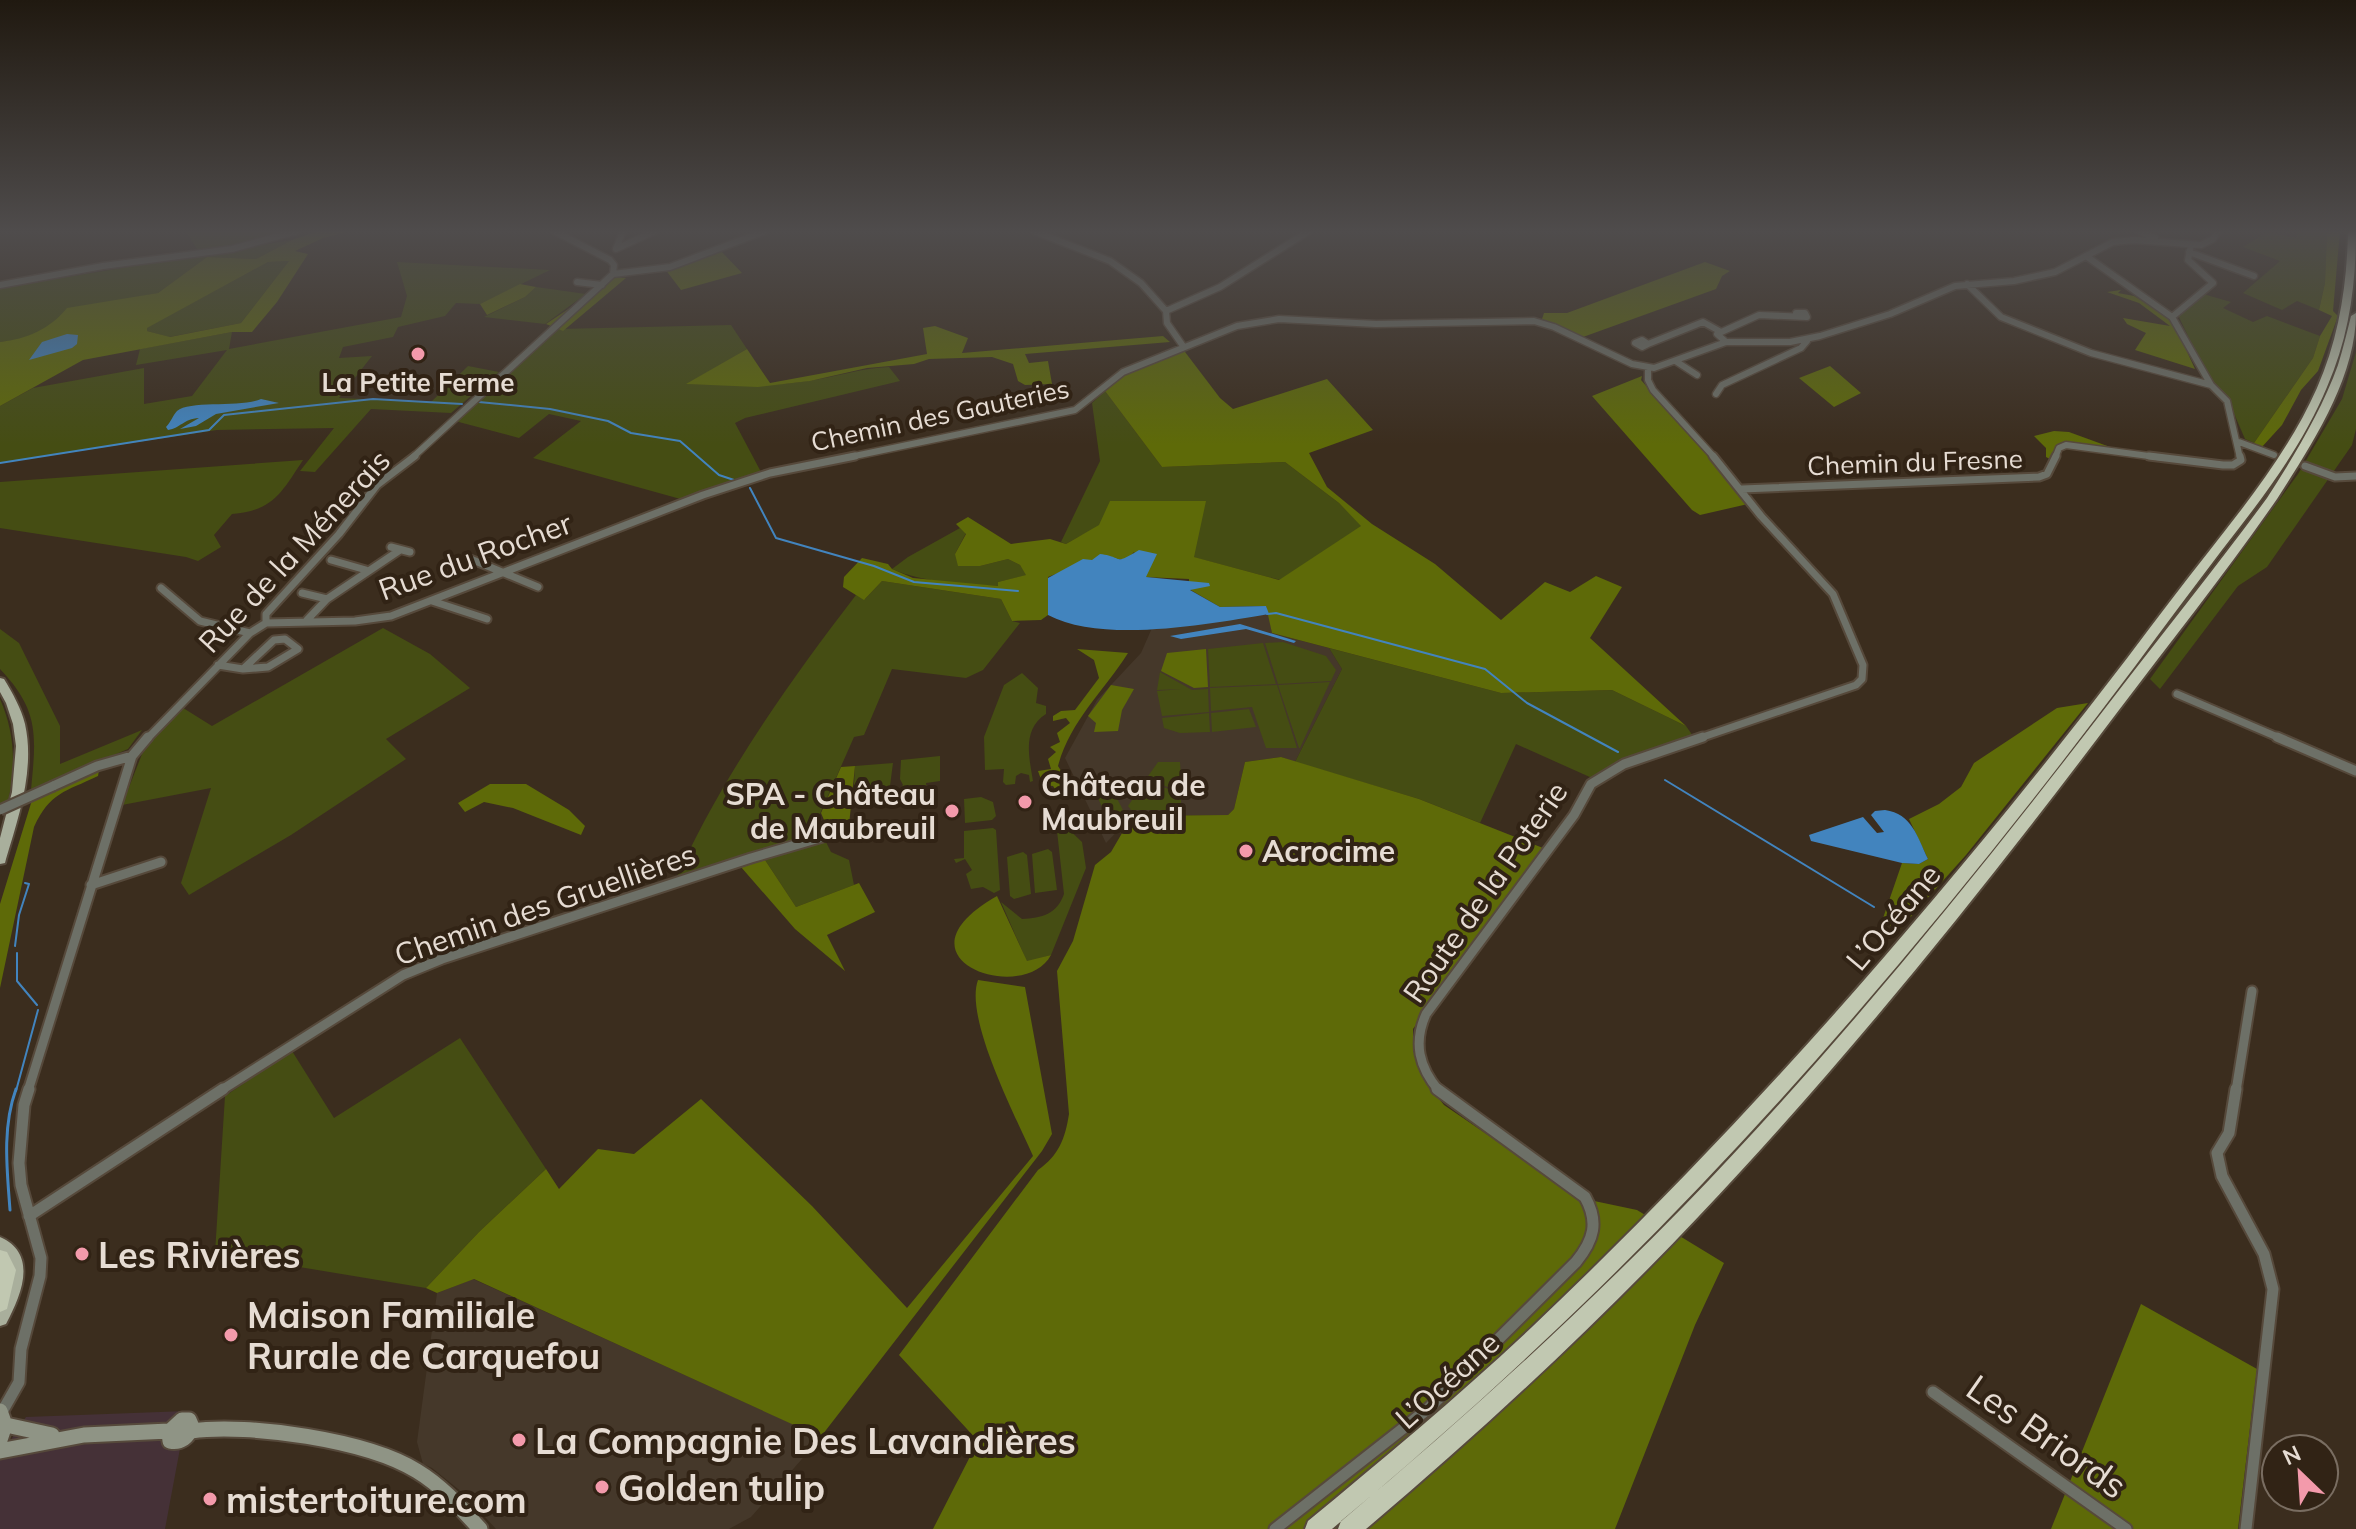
<svg xmlns="http://www.w3.org/2000/svg" width="2356" height="1529" font-family="Mulish,sans-serif">
<rect width="100%" height="100%" fill="#3b2d1e"/>
<path fill="#45382a" d="M1269,614L1272,633L1329,648L1342,669L1295,762L1281,757L1245,762L1234,809L1228,815L1132,816L1106,843L1065,758L1097,700L1141,653L1152,628Z
M473,1279L806,1430L816,1443L751,1517L729,1529H496L463,1493L432,1468L423,1464L417,1442L437,1293Z"/>
<path fill="#453137" d="M187,1411L165,1529H0V1456L26,1417Z"/>
<path fill="#454d13" d="M190,231H290L263,242L199,252L186,232Z
M2298,231H2327L2325,283L2319,310L2297,301L2282,310L2243,293L2280,261L2243,247L2267,232L2296,238Z
M292,240L256,259L207,257L158,293L116,301L19,340L0,342V288Z
M289,261L241,323L169,337L147,331L146,328L268,262Z
M397,262L550,270L480,304L456,303L445,316L398,327L393,337L343,347L339,358L372,356L339,398L431,402L468,366L499,372L451,413L371,409L315,472L300,471L334,428L217,430L0,463V406L33,388L144,368V404L192,396L227,350L136,365L140,349L232,332L229,349L401,317L407,296Z
M536,287L586,294L545,324L484,317L525,297Z
M2203,294L2231,302L2223,308L2253,322L2267,316L2320,336L2313,358L2254,443L2245,439L2226,395L2210,382L2178,315Z
M731,325L747,349L688,384C729,385 768,387 808,381C836,377 861,368 889,367L900,381L745,418L735,423L761,472L684,500L533,458L581,421L549,414L519,438L455,421L478,398L559,329Z
M2356,352V429L2352,445L2267,567L2238,586L2160,689L2150,679L2298,474L2342,399Z
M1105,391L1162,467L1285,462L1339,503L1362,526L1280,580L1193,557L1205,501C1157,503 1106,520 1066,544L1061,542L1100,461L1092,403Z
M303,460C282,492 273,511 232,514L214,535L221,547L198,561L186,557L0,528V482Z
M960,528L966,533L955,554L980,566L1008,559L1020,565L1027,575L998,582L999,586C967,585 921,582 892,569L908,557Z
M882,581L1001,599L1012,621L1020,623L983,670L966,678L892,669L864,735L854,737L812,832L797,841L676,879C721,778 789,682 856,595L865,599Z
M383,628L430,654L470,688L386,739L406,759L291,835L189,895L181,883L211,788L122,805L142,754L180,706L212,726Z
M0,629L19,643L60,726V764L142,730L128,749L31,790C36,736 40,711 0,669Z
M1283,642L1326,656L1336,670L1331,681L1278,684L1265,643Z
M1263,643L1276,684L1210,687L1208,649Z
M1329,648L1501,693L1612,690L1686,726L1693,736L1592,778L1516,744L1480,823L1419,799L1295,762L1342,669Z
M1160,672L1192,690L1208,689L1209,712L1162,716L1157,691L1182,689L1157,690Z
M1022,673L1038,688L1036,703L1046,706V714C1022,729 1029,757 1033,781L1030,782L1029,775L1021,773L1016,776L1015,784L1006,785L1003,782L1004,769L985,770L984,737L1004,685Z
M1330,682L1300,748H1299L1278,685Z
M1277,685L1297,748H1266L1252,707L1211,711L1210,688Z
M0,699C15,733 16,766 8,802L0,805Z
M1249,709L1256,727L1212,732L1211,713Z
M1209,713L1210,732L1180,733L1164,728L1162,718Z
M940,756V781L926,783L928,796L899,800V790L903,785L900,779L901,760Z
M1158,762H1180L1181,778L1175,779V784H1181V792L1146,779Z
M893,763L890,786L893,799L853,803L855,766Z
M1103,771L1125,814L1114,832L1094,790Z
M1145,781L1181,793V807L1174,810H1131L1128,806Z
M981,797L993,802L996,816L992,820L965,823L964,799Z
M1056,822H1061L1082,842L1086,868L1051,955L1027,962L1001,902L1022,919C1042,918 1057,914 1064,894Z
M993,828L996,830L1000,890L994,893L983,887L971,889L966,874L972,870L965,859L956,863L954,859L964,858V831Z
M825,840L831,852L849,860L854,885L796,907L765,860L791,848Z
M1048,849L1052,852L1057,890L1035,893L1032,854Z
M1023,852L1027,855L1031,894L1014,899L1010,896L1007,857Z
M460,1038L546,1169L479,1232L426,1288L215,1253L225,1096L292,1051L334,1118Z"/>
<path fill="#5e6a08" fill-rule="evenodd" d="M319,231H351L323,238L295,251L308,254L277,302L252,332H232L83,360L0,406V342C27,339 50,329 67,308L158,293L207,257L256,259L292,240ZM289,261L241,323L170,337L147,331V328L268,262Z
M2327,231H2340L2333,311L2338,316L2318,371L2301,390L2282,425L2261,448L2254,443L2313,358L2320,336L2332,316L2319,310L2325,283Z
M720,250L742,273L681,290L665,269Z
M1705,262L1730,271L1722,276L1716,289L1583,337L1542,319L1544,313H1567Z
M616,277L626,278L563,331L546,324Z
M520,284L536,287L525,297L487,315L480,304Z
M2121,290L2118,293L2134,296L2172,319L2195,369L2135,350L2146,333L2127,324L2123,318L2170,326L2139,303L2107,292Z
M935,326L968,338L962,353L1163,336L1170,342L1025,354L1029,363L1048,361L1052,384L1025,385L1018,381L1013,364L992,357L929,359L914,364L867,368L810,381L758,387L686,384L747,349L770,383L927,354L923,328Z
M1182,348L1220,398L1233,409L1327,379L1373,430L1309,453L1327,487L1372,524L1435,564L1501,620L1545,582L1570,592L1596,576L1622,587L1590,638L1686,726L1612,690L1501,693L1272,633L1266,606L1220,607L1189,589V579L1145,577L1147,570L1134,552L1128,559L1092,560L1048,577V615L1041,620L1012,621L1001,599L882,581L864,600L843,587L844,577L862,558L888,564L892,569L913,578L998,586V582L1026,575L1020,565L1008,559L980,566H958L955,554L966,534L956,524L968,517L1011,544L1050,539L1066,544L1099,525L1110,501H1206L1194,557L1279,580L1361,526L1339,503L1285,462L1162,467L1105,391L1123,373Z
M1830,366L1861,393L1834,407L1799,378Z
M1642,376L1641,380C1677,421 1720,458 1748,504L1700,515L1692,510L1592,396Z
M2054,431L2069,432L2121,451L2065,442L2057,446L2050,459L2046,457V448L2034,436Z
M1077,649L1128,653C1104,691 1070,721 1058,766L1070,785L1057,792L1053,786L1043,785L1038,771L1051,769L1048,759L1056,752L1050,747L1060,742L1057,733L1070,723L1066,718L1053,721V716L1061,711L1075,710L1099,678L1094,660Z
M1206,649L1208,687L1194,688L1161,671L1167,653Z
M1111,685L1134,689L1122,710L1118,731L1094,732L1096,723L1088,716Z
M2088,703L1966,855L1899,930L1882,921L1902,863L1919,864L1928,859L1909,819L1939,804L1961,787L1974,763L2057,708Z
M1281,757L1419,799L1543,848L1413,1029V1050L1424,1080L1444,1105L1580,1198L1637,1210L1724,1263L1695,1325L1615,1529H933L978,1441L899,1355L1038,1170C1059,1155 1065,1139 1069,1114L1057,971L1073,941L1095,865L1111,852L1132,816L1228,815L1234,809L1245,762Z
M855,766L849,825L827,827L821,813L841,767Z
M99,770L98,776C65,792 50,792 34,827L0,988V904L32,800Z
M490,784H526L569,810L585,826L581,835L513,808L484,802L465,812L458,803Z
M765,860L796,907L859,883L875,912L827,935L845,971L795,929L741,867Z
M997,896L1027,961L1051,955C1024,1006 886,959 997,896Z
M978,980L1025,987L1052,1134L1042,1151L816,1443L805,1430L474,1279L437,1293L426,1288L479,1232L546,1169L559,1189L598,1149L634,1154L701,1099L812,1206L907,1308L1033,1156C1016,1117 964,1018 978,980Z
M2141,1304L2257,1369L2238,1529H2051Z"/>
<path fill="#4284be" d="M67,334L78,335L77,344L72,348L29,360L42,342Z
M261,399L279,403L216,414L196,426L180,429L199,418C183,419 181,428 168,430L166,427C171,422 173,415 177,411C190,400 242,408 261,399Z
M1139,550L1157,554L1146,577L1209,583L1210,586L1190,590L1220,607L1266,606L1269,614C1210,624 1102,644 1048,615V578L1083,559L1092,560L1100,554C1125,557 1112,566 1139,550Z
M1240,624L1296,641L1294,643L1246,629L1181,639L1170,636Z
M1885,810C1912,814 1917,836 1928,859L1919,864L1902,863L1811,841L1809,835L1863,817L1877,833L1884,832L1871,815L1875,811Z"/>
<g fill="none" stroke-linecap="round" stroke-linejoin="round">
<path stroke="#4284be" stroke-width="2" d="M479,402L550,409L608,421L631,433L680,441L719,475L734,480
M0,463L209,430L224,415L373,399L462,404
M750,488L776,538L874,566L914,582L1018,591
M1267,614L1276,613L1485,669L1527,703L1618,752
M1665,780L1874,907
M15,946L19,915L29,884L25,883
M17,953V981L37,1005
M16,1091L38,1010"/>
<path stroke="#4284be" stroke-width="3" d="M10,1210C7,1169 2,1128 16,1089"/>
<path stroke="#554739" stroke-width="6" stroke-dasharray="6 3" stroke-linecap="butt" d="M2274,455L2281,458"/>
<path stroke="#554739" stroke-width="7" stroke-dasharray="7 4" stroke-linecap="butt" d="M2275,456L2305,466"/>
<defs>
<path id="minor-far3" d="M1034,231L1110,261L1141,283L1166,311
M2139,231L2155,238
M616,249L655,231
M616,249L623,231
M2189,252L2254,276
M2086,256L2172,317L2211,385
M613,274L670,267L765,231
M577,282L602,285
M1967,284L2001,317L2091,353L2211,385L2227,401L2240,458
M0,285L103,266L232,249L297,231
M1166,311L1220,287L1309,231
M1166,311L1167,323L1183,346
M2172,317L2213,283L2188,260L2191,245
M1642,340L1648,344L1642,347L1635,343Z
M1726,342L1717,334L1759,315L1807,317L1805,313H1796L1798,316
M1648,344L1703,322L1721,332
M1677,362L1697,375
M1648,368V380L1653,390L1715,458
M1716,394L1722,385L1801,348L1807,341
M2239,442L2274,455
M412,458L613,274L614,265L610,260L554,231
M845,458L1075,410L1123,372L1237,326L1279,319L1376,324L1534,321L1554,327L1632,364L1654,368L1726,342H1790L1820,336L1890,314L1955,286L2014,281L2055,272L2113,242L2134,240L2201,245L2213,239L2218,231
M2055,458L2059,448L2066,445L2164,458"/>
<path id="minor-far2" d="M2149,456L2223,465H2233L2241,460L2240,456
M2305,466L2335,477L2356,476
M1742,489L2039,477L2047,474L2056,456
M391,547L410,552
M468,558L538,587
M331,560L366,570
M161,588L200,621L250,633
M302,593L327,599
M432,601L487,619
M307,620L327,599L400,550
M266,623L355,621L391,616L703,495L770,473L855,456
M285,639L298,649L268,667L243,669L274,640Z
M218,665L243,669
M2177,694L2282,739
M147,739L250,633L266,623V614L339,534L377,485L415,456
M1697,739L1856,685L1862,679L1863,665L1833,594L1761,516L1713,456"/>
<path id="minor-far1" d="M2277,737L2356,771
M53,786L97,766L132,756
M91,885L161,862
M28,1091L132,756L148,737
M220,1091L403,975L442,959L751,858L850,829
M1439,1091C1419,1067 1413,1043 1426,1014L1574,815L1591,784L1624,764L1703,737
M2236,1091L2252,991"/>
<path id="minor" d="M2236,1089L2229,1133L2217,1153L2222,1176L2264,1254L2273,1289L2246,1529
M29,1216L223,1089
M1933,1392L2126,1529
M2,1412L19,1382L21,1349L40,1276L41,1258L21,1185L19,1163L24,1105L29,1089
M1275,1529L1429,1408L1576,1262C1594,1240 1599,1222 1585,1197L1437,1089"/>
<path id="secondary" d="M0,1411L5,1425L0,1440
M182,1420H189L192,1427C188,1437 181,1443 170,1441L169,1432Z
M6,1425L52,1435
M191,1431C249,1423 367,1440 417,1471C442,1486 461,1508 480,1529
M0,1451L84,1435L169,1431"/>
<path id="primary" d="M0,678L4,679C13,694 21,708 25,724C35,769 19,816 6,859L5,863L0,864V838L12,792L16,746L13,724L6,703L0,692Z
M0,1237C39,1254 21,1296 6,1324L0,1326V1301L5,1290L8,1270L6,1264L0,1256Z"/>
<path id="motorway" d="M2348,231H2356C2356,285 2349,337 2327,387C2302,447 2262,499 2222,550C2193,588 2164,627 2136,665C1956,905 1760,1139 1541,1344C1474,1408 1403,1469 1332,1529H1305L1308,1521C1384,1458 1460,1395 1532,1327C1749,1121 1946,895 2128,657C2155,621 2182,585 2210,550C2250,499 2291,447 2317,388C2339,338 2347,285 2348,231Z
M2356,313C2356,378 2311,446 2277,499C2227,571 2172,640 2119,710C1987,885 1850,1057 1699,1216C1594,1327 1482,1431 1366,1529H1338L1341,1521C1461,1422 1575,1317 1684,1206C1842,1043 1985,865 2123,685C2171,623 2220,562 2267,498C2294,456 2321,412 2338,365C2343,349 2347,332 2351,316Z
M0,1250L7,1252L16,1270L7,1309L0,1312Z"/>
</defs>
<use href="#minor-far3" stroke="#56493b" stroke-width="9"/>
<use href="#minor-far2" stroke="#56493b" stroke-width="11"/>
<use href="#minor-far1" stroke="#56493b" stroke-width="13"/>
<use href="#minor" stroke="#56493b" stroke-width="15"/>
<use href="#secondary" stroke="#56493b" stroke-width="19"/>
<use href="#primary" stroke="#56493b" stroke-width="4"/>
<use href="#motorway" stroke="#56493b" stroke-width="4"/>
<use href="#minor-far3" stroke="#6d7067" stroke-width="6"/>
<use href="#minor-far2" stroke="#6d7067" stroke-width="7"/>
<use href="#minor-far1" stroke="#6d7067" stroke-width="9"/>
<use href="#minor" stroke="#6d7067" stroke-width="11"/>
<use href="#secondary" stroke="#8f9485" stroke-width="15"/>
<use href="#primary" fill="#a9af9c" fill-rule="evenodd"/>
<use href="#motorway" fill="#c1c8b1" fill-rule="evenodd"/>
<defs>
<path id="minor-bridge" d="M0,810L53,786"/>
</defs>
<use href="#minor-bridge" stroke="#56493b" stroke-width="13" stroke-linecap="butt"/>
<use href="#minor-bridge" stroke="#6d7067" stroke-width="9"/>
</g>
<linearGradient id="sky" x2="0" y2="1"><stop stop-color="#201910"/><stop offset="0.52" stop-color="#4f4c4c"/><stop offset="1" stop-color="#4f4c4c" stop-opacity="0"/></linearGradient>
<rect width="2356" height="445" fill="url(#sky)"/>
<g fill="#f39aab" stroke="#312315" stroke-width="3">
<circle cx="418" cy="354" r="8"/>
<circle cx="1025" cy="802" r="8"/>
<circle cx="952" cy="811" r="8"/>
<circle cx="1246" cy="851" r="8"/>
<circle cx="82" cy="1254" r="8"/>
<circle cx="231" cy="1335" r="8"/>
<circle cx="519" cy="1440" r="8"/>
<circle cx="602" cy="1487" r="8"/>
<circle cx="210" cy="1499" r="8"/>
</g>
<g text-anchor="middle" dominant-baseline="central" stroke-width="8" stroke-linejoin="round" paint-order="stroke">
<g font-size="26" font-weight="bold" fill="#e6dcd3" stroke="#312315">
<text x="418" y="382">La Petite Ferme</text>
</g>
<g font-size="26" fill="#e6dcd3" stroke="#312315">
<text transform="translate(940 415) rotate(-12)">Chemin des Gauteries</text>
<text transform="translate(1915 462) rotate(-2)">Chemin du Fresne</text>
</g>
<g font-size="30" fill="#e6dcd3" stroke="#312315">
<text transform="translate(294 551) rotate(-47)">Rue de la Ménerais</text>
<text transform="translate(475 556) rotate(-20)">Rue du Rocher</text>
<text transform="translate(1485 892) rotate(-55)">Route de la Poterie</text>
<text transform="translate(545 904) rotate(-19)">Chemin des Gruellières</text>
<text transform="translate(1893 917) rotate(-50)">L’Océane</text>
<text transform="translate(1447 1380) rotate(-42)">L’Océane</text>
</g>
<g font-size="30" font-weight="bold" fill="#e6dcd3" stroke="#312315" text-anchor="start">
<text x="1041" y="785">Château de<tspan x="1041" dy="34">Maubreuil</tspan></text>
<text x="936" y="794" text-anchor="end">SPA - Château<tspan x="936" dy="34">de Maubreuil</tspan></text>
<text x="1262" y="851">Acrocime</text>
</g>
<g font-size="36" font-weight="bold" fill="#e6dcd3" stroke="#312315" text-anchor="start">
<text x="98" y="1254">Les Rivières</text>
<text x="247" y="1314">Maison Familiale<tspan x="247" dy="41">Rurale de Carquefou</tspan></text>
<text x="535" y="1440">La Compagnie Des Lavandières</text>
<text x="618" y="1487">Golden tulip</text>
<text x="226" y="1499">mistertoiture.com</text>
</g>
<g font-size="36" fill="#e6dcd3" stroke="#312315">
<text transform="translate(2047 1436) rotate(35)">Les Briords</text>
</g>
</g>
<g transform="translate(2300 1473) rotate(335)"><circle r="38" fill="#312315" stroke="#796d61" stroke-width="2"/>
<path d="M0-6L14 30L0 20L-14 30Z" fill="#f39aab"/>
<text y="-12" font-size="22" font-weight="bold" text-anchor="middle" fill="#e6dcd3">N</text>
</g>
</svg>
